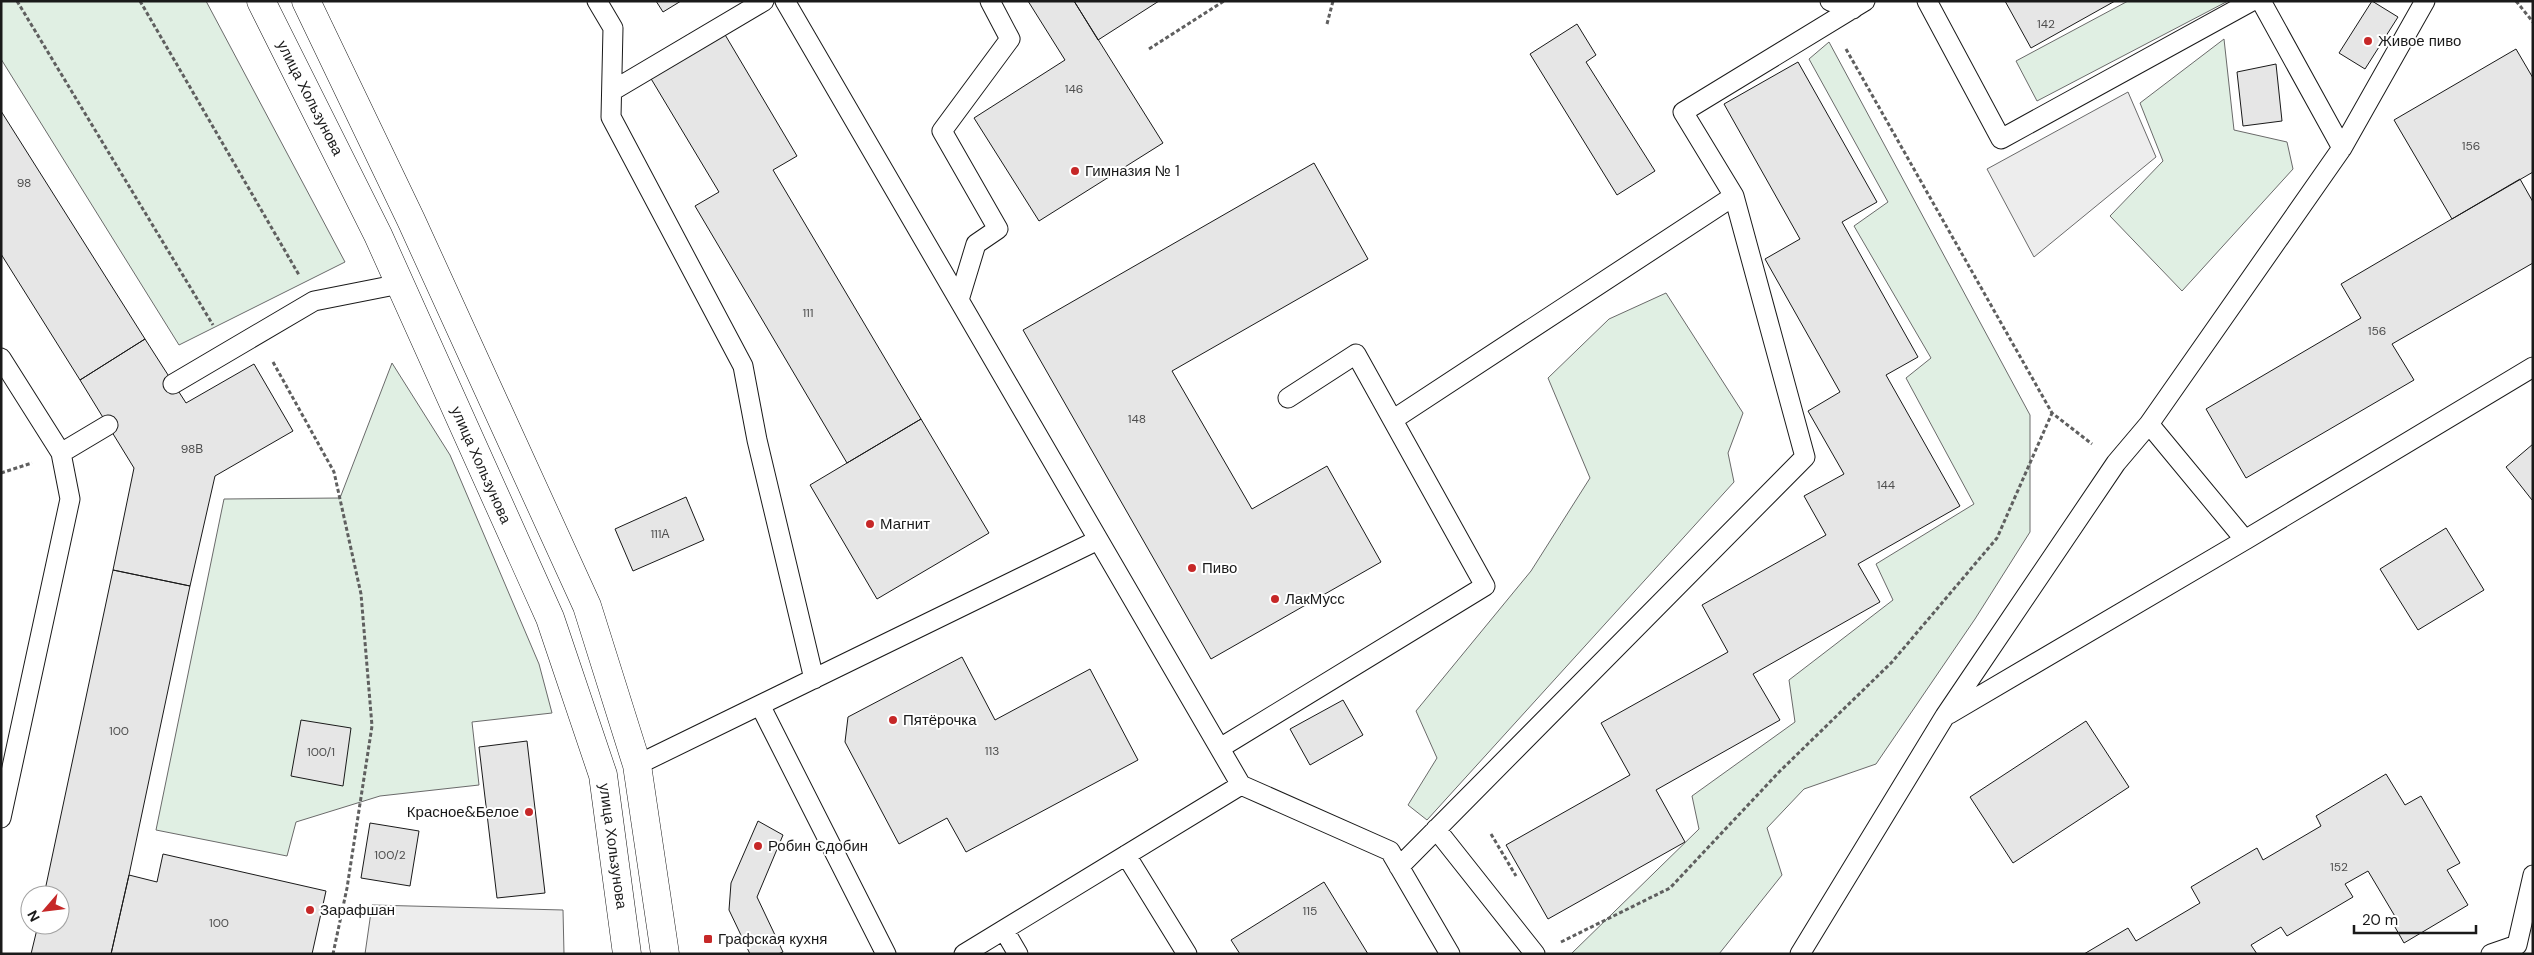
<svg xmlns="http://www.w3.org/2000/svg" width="2534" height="955" font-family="'DM Sans',sans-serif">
<rect width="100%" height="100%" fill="#fff"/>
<path fill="#e0efe3" stroke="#6a6a6a" d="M1,1H206L345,262L179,345L1,59Z
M2128,1H2228L2037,101L2016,61Z
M2224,39L2234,130L2287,142L2293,169L2182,291L2110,216L2163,161L2140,103Z
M1829,42L2030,415V532L1975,619L1876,764L1804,789L1767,828L1782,875L1719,954H1571L1699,829L1692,796L1795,722L1789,680L1893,600L1876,564L1974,504L1906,378L1931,358L1854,226L1888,202L1809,59Z
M1666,293L1743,413L1728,453L1734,482L1427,820L1408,805L1437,758L1416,711L1531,571L1590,478L1548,378L1609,319Z
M392,363L450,455L539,664L552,713L472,722L479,785L380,796L296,822L287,856L156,830L224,499L340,498Z"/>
<path fill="#ededed" stroke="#6a6a6a" d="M2128,92L2156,157L2034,257L1987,169Z
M372,905L563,910L564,954H365Z"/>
<path fill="#e6e6e6" stroke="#1a1a1a" d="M656,1H681L663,12Z
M1028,1H1074L1163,143L1039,221L974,118L1065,60Z
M1074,1H1159L1098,40Z
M2005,1H2115L2031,48Z
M2372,1L2398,17L2365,69L2339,53Z
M1577,24L1596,55L1586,62L1655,171L1617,195L1530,54Z
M724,33L797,156L773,170L921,419L847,463L695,206L719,192L650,77Z
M2516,49L2533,78V172L2452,219L2394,120Z
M1798,62L1877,202L1842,222L1918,357L1886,375L1960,506L1858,564L1880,602L1753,674L1780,720L1656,790L1685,842L1548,919L1506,845L1630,775L1601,723L1728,652L1702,605L1826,535L1804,496L1844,474L1808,411L1840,392L1765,259L1800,239L1724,104Z
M2276,64L2282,121L2243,126L2237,72Z
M1,111L145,339L80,380L1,254Z
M1314,163L1368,259L1172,371L1252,509L1327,466L1381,562L1211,659L1023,330Z
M2520,179L2533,202V263L2392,344L2414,380L2246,478L2206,409L2361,318L2341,284Z
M145,339L186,403L254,364L293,431L215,476L190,586L113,570L134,468L80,380Z
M921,419L989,533L877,599L810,485Z
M2533,444V500H2532L2506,467Z
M686,497L704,540L633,571L615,529Z
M2446,528L2484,590L2418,630L2380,569Z
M113,570L190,586L129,875L111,954H31L38,925H60V895H44Z
M962,657L995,720L1090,669L1138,760L966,852L947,818L899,844L845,742L848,717Z
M1343,700L1363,735L1310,765L1290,729Z
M301,720L351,728L343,786L291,776Z
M2086,721L2129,787L2013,863L1970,797Z
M527,741L545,893L497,898L479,747Z
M2386,774L2405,805L2421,796L2460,863L2447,870L2468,905L2404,943L2391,920L2396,918L2368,871L2345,884L2353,897L2287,936L2281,927L2251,945L2257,954H2084L2128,928L2136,941L2200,903L2191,887L2257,848L2263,860L2321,826L2316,816Z
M758,821L783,835L757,897L783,952L778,954H750L729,910L731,883Z
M370,823L419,831L410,886L361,878Z
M163,854L326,891L312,954H111L129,875L157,882Z
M1324,882L1368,954H1240L1231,940Z"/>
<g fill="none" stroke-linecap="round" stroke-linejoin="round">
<defs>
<path id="service" d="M597,1L613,28L611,117L743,366L757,440L814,679
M785,1L1241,785L1390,851L1450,954
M1830,1L1853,9
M1927,1L2001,139L2252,1
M2261,1L2342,148
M612,91L764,1
M959,300L976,244L998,229L942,131L1010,39L990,1
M1,358L61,453L70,499L1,818
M173,384L314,301L400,284
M1394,419L1734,196L1683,112L1865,1
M2149,424L2245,540L2533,367
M61,453L108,425
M760,705L886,954
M1949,714L2245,540
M1220,748L1485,586L1356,354L1288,398
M637,765L1098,540
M1436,829L1535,954
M1126,855L1187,954
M1399,867L1805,457L1734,196
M1004,930L1018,954
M964,954L1241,785
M1800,954L1945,716L2116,463L2149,424L2342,148L2425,1
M2491,954L2517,945L2533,875"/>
<path id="secondary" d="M261,1L378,235L550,618L603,775L627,954
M306,1L411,220L587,606L637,765L665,954"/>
</defs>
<use href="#service" stroke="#1a1a1a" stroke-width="21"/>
<use href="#secondary" stroke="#1a1a1a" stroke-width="29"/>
<path stroke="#5f5f5f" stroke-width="3" stroke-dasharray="4 2.5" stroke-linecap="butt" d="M17,1L213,325
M140,1L299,275
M2516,1L2533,22
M1327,24L1333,1
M1149,49L1224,1
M1846,49L2052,413L2092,444
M273,362L334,472L361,594L372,726L347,888L333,954
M1,473L32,463
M1491,834L1516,876
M1561,942L1670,888L1779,772L1892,662L1997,538L2052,413"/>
<use href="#service" stroke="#fff" stroke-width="19"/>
<use href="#secondary" stroke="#fff" stroke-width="28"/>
</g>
<g fill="#c62828" stroke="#fff" stroke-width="2">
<circle cx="2368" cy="41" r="5"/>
<circle cx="1075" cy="171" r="5"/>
<circle cx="870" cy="524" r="5"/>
<circle cx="1192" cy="568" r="5"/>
<circle cx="1275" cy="599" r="5"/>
<circle cx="893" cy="720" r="5"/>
<circle cx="529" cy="812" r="5"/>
<circle cx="758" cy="846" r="5"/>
<circle cx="310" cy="910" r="5"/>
<rect x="703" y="934" width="10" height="10" rx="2.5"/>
</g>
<g text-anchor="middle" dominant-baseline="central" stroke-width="4" stroke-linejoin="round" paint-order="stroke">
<g font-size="12" fill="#4d4d4d">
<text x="2046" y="24">142</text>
<text x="1074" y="89">146</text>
<text x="2471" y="146">156</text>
<text x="24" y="183">98</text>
<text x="808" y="313">111</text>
<text x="2377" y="331">156</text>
<text x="1137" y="419">148</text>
<text x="192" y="449">98В</text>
<text x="1886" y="485">144</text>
<text x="660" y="534">111А</text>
<text x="119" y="731">100</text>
<text x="992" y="751">113</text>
<text x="321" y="752">100/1</text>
<text x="390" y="855">100/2</text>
<text x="2339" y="867">152</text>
<text x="1310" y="911">115</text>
<text x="219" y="923">100</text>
</g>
<g font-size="15" fill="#1a1a1a" stroke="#fff" text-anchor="start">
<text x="2378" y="41">Живое пиво</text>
<text x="1085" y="171">Гимназия № 1</text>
<text x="880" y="524">Магнит</text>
<text x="1202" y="568">Пиво</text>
<text x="1285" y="599">ЛакМусс</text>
<text x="903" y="720">Пятёрочка</text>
<text x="519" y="812" text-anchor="end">Красное&amp;Белое</text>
<text x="768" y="846">Робин Сдобин</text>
<text x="320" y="910">Зарафшан</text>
<text x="718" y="939">Графская кухня</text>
</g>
<g font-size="15" fill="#1a1a1a" stroke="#fff">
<text transform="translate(310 98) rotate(63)">улица Хользунова</text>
<text transform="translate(481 465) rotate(66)">улица Хользунова</text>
<text transform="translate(613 846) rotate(82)">улица Хользунова</text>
</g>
</g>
<rect width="2534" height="955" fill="none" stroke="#1a1a1a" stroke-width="5"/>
<g transform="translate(45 910) rotate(242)"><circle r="24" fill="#ffffff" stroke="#a3a3a3"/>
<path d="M0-4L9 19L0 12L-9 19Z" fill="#c62828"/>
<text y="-8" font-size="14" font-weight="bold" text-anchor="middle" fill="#1a1a1a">N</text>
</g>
<path d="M2354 925v8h122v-8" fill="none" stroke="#1a1a1a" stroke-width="2.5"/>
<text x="2362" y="925" font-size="15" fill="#1a1a1a" stroke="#ffffff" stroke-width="4" paint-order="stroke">20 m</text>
</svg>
